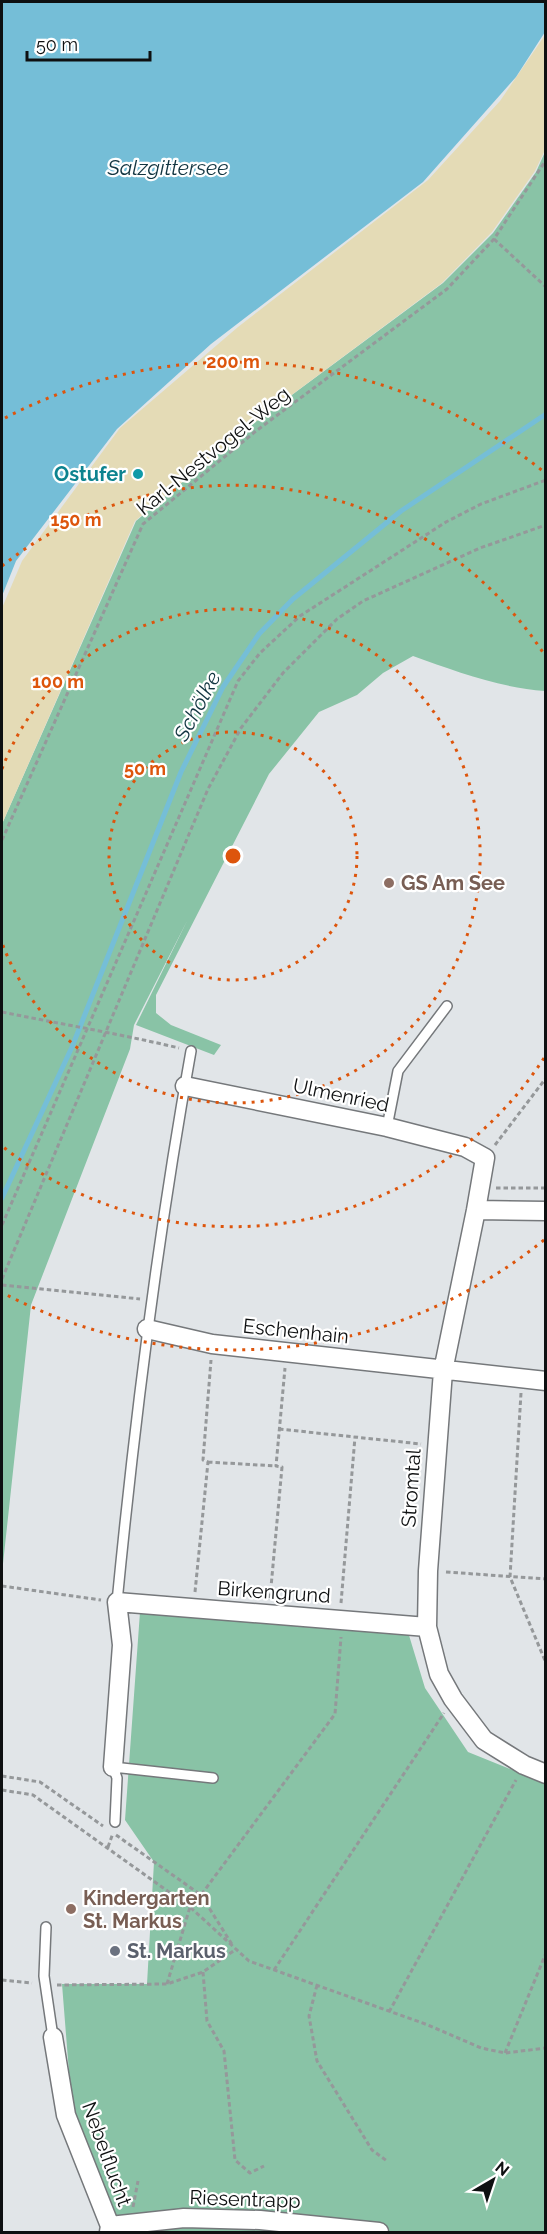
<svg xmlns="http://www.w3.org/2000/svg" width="547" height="2234" font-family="Raleway,sans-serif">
<rect width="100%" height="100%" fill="#e1e5e8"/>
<path fill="#89c3a6" d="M545,152V691C500,688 455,671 413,656L383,673L357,695L319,712L269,774L156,995V1013L171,1025L221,1045L214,1055L136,1025L187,921L134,1025L130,1049L31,1305L2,1573V824L136,521L250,426L443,283L493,233L536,172Z
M140,1612L408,1632L425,1688L468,1752L545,1783V2232H119L72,2110L62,1984H147L154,1862L125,1820Z"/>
<path fill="#e4dbb6" d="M545,35V150L535,171L492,232L442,283L250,426L135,521L2,824V608L22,561L120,428L238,327L428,180L500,101Z"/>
<path fill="#75bed7" d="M2,2H545V32L516,77L423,182L211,344L117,429L16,561L2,596Z"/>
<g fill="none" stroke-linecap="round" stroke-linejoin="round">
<path stroke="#75bed7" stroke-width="5" d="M2,1198L72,1047L181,772L223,687L259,634L293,599L401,511L546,414"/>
<defs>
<path id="service" d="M387,1127L398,1071L447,1006
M117,1602C135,1417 158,1234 191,1051
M113,1767L213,1778
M113,1767L117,1778L115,1822
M46,1927L44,1976L53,2037"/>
<path id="minor" d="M185,1086L387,1127L465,1147L485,1158L476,1210L443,1371L428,1571L427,1627L439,1674L453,1699L484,1740L524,1765L546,1774
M476,1210L546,1211
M147,1329L212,1344L546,1381
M113,1767L122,1645L117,1602L427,1627
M53,2037L66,2115L110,2226L109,2232
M110,2226L184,2218L260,2220L379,2232"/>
</defs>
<use href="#service" stroke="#75787b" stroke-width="12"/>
<use href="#minor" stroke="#75787b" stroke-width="21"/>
<path stroke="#95989a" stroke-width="3" stroke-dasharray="4.5 3" stroke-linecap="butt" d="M494,239L546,287
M2,840L143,524L256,431L447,289L494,239L546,160
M2,1012C61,1024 120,1034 179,1048
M495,1145L546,1078
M496,1188H546
M2,1225L238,681L260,653L300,616L446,522L481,504L546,480
M2,1279L208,789L241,728L283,673L337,619L363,601L480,548L546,525
M2,1285L140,1299
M521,1393L510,1577L546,1663
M279,1429L421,1444
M208,1462L276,1466
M446,1572L546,1579
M2,1586L101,1600
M195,1592L208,1462L203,1460L211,1360
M270,1598L282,1467L276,1466L285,1368
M341,1603L355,1437
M2,1776L40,1782L103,1826
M2,1790L33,1795L190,1907L249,1961L428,2025L481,2048L505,2053L546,2048
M116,1835L201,1895L233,1946
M108,1847L113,1833
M274,1970L444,1713
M203,1972L207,2021L224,2051L235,2160L250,2173L264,2166
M2,1980L32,1983
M167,1984L190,1907L201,1895L335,1714L341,1637
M57,1985L167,1984L203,1972L235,1950
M317,1985L309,2016L317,2061L372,2150L387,2161
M389,2012L516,1780
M505,2053L546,1953
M133,2207L138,2181"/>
<use href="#service" stroke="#fff" stroke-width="9"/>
<use href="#minor" stroke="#fff" stroke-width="18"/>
</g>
<g fill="none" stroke="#dd550c" stroke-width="3" stroke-dasharray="3 6">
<circle cx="233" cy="856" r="124"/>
<path d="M2 769A247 247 0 1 1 2 943"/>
<path d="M544 1058A371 371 0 0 1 2 1146M2 566A371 371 0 0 1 544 654"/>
<path d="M544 1240A494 494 0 0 1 5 1294M5 418A494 494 0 0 1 544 472"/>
</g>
<circle fill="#0f9aa8" stroke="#fff" stroke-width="2" cx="138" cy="474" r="6"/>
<g fill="#8d6e63" stroke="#fff" stroke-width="2">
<circle cx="389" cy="883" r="6"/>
<circle cx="71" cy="1909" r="6"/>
</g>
<circle fill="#6b7280" stroke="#fff" stroke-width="2" cx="115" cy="1951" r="6"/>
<g text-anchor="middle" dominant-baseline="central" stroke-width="4.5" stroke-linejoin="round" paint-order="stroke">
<g font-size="20" fill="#0e1011" stroke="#fff">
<text transform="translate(213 451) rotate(-39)">Karl-Nestvogel-Weg</text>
<text transform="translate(341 1095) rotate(12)">Ulmenried</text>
<text transform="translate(296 1331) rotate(6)">Eschenhain</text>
<text transform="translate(411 1488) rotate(-86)">Stromtal</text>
<text transform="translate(274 1592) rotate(4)">Birkengrund</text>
<text transform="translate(107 2154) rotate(70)">Nebelflucht</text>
<text transform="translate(245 2199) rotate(2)">Riesentrapp</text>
</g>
<g font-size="20" font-weight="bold" fill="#0d838f" stroke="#fff" text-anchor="end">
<text x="126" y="474">Ostufer</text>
</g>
<g font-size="20" font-weight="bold" fill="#785e54" stroke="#fff" text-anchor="start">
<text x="401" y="883">GS Am See</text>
<text x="83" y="1898">Kindergarten<tspan x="83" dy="23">St. Markus</tspan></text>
</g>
<g font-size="20" font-weight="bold" fill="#5b616d" stroke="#fff" text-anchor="start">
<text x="127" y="1951">St. Markus</text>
</g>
<g font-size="21" font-style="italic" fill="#123541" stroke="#fff">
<text x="168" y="167">Salzgittersee</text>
<text transform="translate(197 706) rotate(-62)">Schölke</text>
</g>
</g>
<circle cx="233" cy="856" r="9" fill="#dd550c" stroke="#fff" stroke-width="3"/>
<g font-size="18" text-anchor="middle" font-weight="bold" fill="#dd550c" stroke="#fff" stroke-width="4.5" stroke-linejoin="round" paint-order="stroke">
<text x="233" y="368">200 m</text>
<text x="76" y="526">150 m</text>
<text x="58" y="688">100 m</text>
<text x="145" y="775">50 m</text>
</g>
<rect width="547" height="2234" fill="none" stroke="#0e1011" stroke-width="6"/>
<g transform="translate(493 2180) rotate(39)" stroke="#ffffff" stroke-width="4.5" paint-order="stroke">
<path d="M0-4.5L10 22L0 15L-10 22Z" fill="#0e1011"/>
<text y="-9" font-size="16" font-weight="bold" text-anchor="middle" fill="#0e1011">N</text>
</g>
<path d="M27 51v9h123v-9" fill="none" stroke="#0e1011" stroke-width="3"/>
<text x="36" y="51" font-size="18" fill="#0e1011" stroke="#ffffff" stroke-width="4.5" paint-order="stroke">50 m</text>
</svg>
